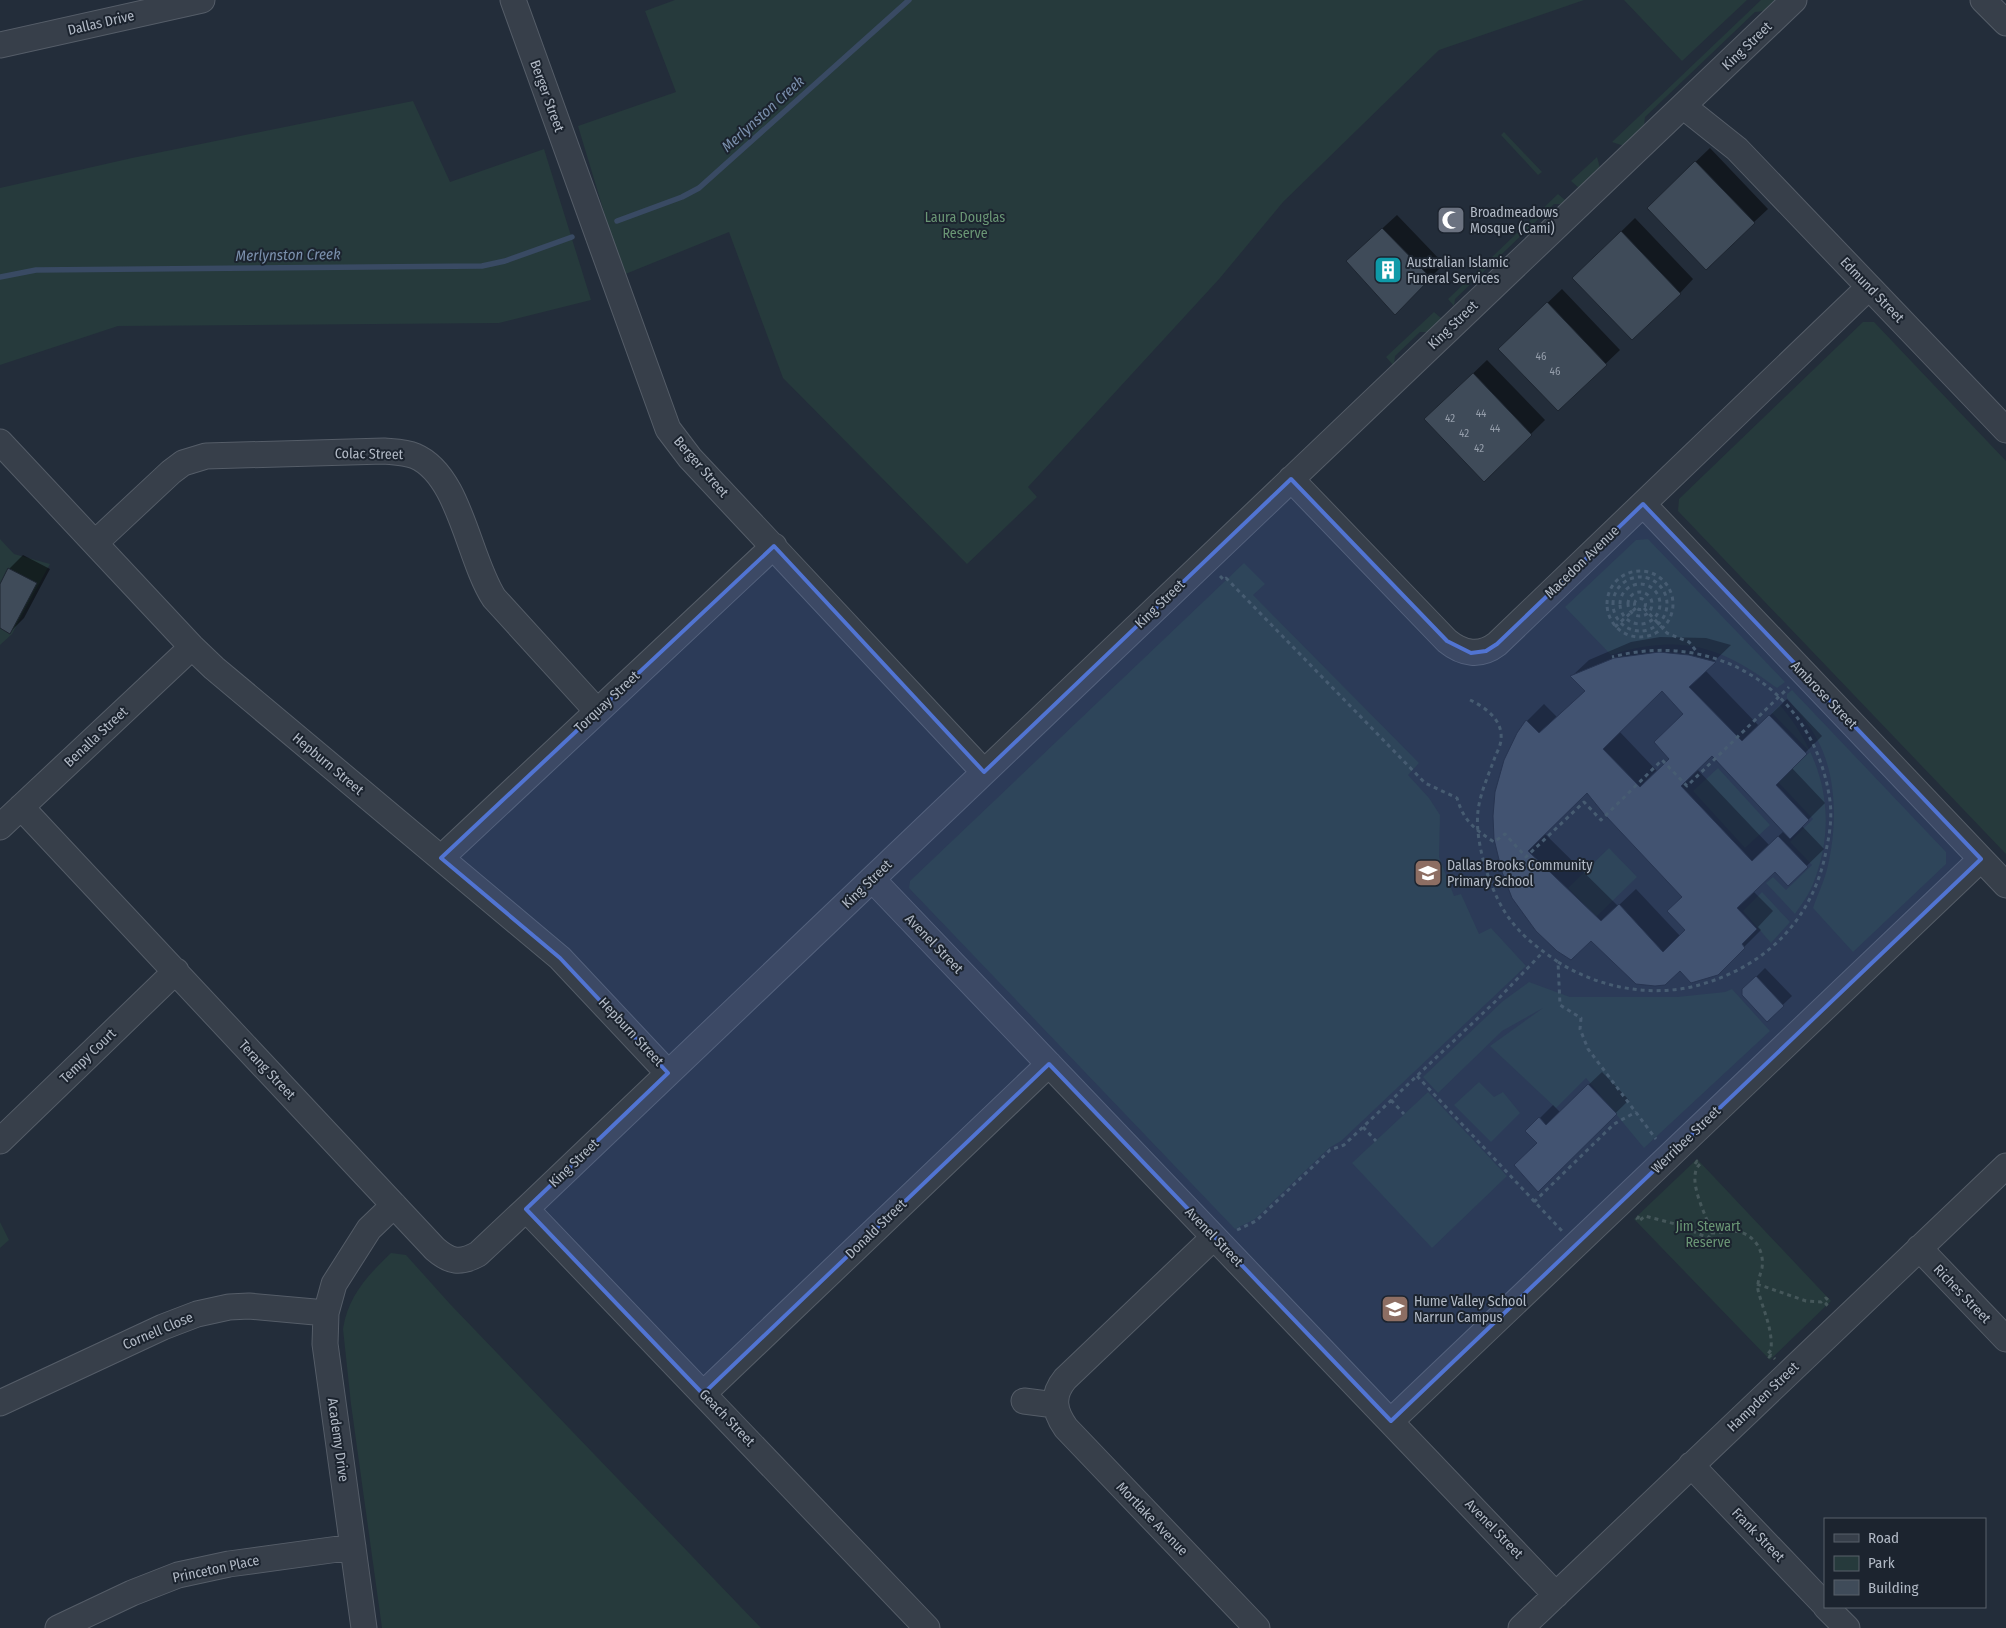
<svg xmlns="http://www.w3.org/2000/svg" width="2006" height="1628" font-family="'Fira Sans Condensed',sans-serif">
<rect width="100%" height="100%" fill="#232d3a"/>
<path fill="#263a3c" d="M675,0H1584L1439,50L1283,202L1220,278L1028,487L1037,497L967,564L783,378L729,232L623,275L578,126L676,92L645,11Z
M1624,0H1747L1682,61Z
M1761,0H1777L1766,11L1755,12L1645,117L1644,127L1624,146L1612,142Z
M413,101L450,182L544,149L591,300L499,323L118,326L0,365V188L132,158Z
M1504,132L1542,172L1538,175L1501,135Z
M1597,157L1600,168L1579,188L1571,181Z
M1558,194L1565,200L1564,204H1554L1455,299L1454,306L1448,299Z
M1434,312L1441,318V321L1429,332H1420L1395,356L1394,366L1386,357Z
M1863,322H1874L2006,461V854L1678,511L1679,499Z
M0,539L14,554L50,564L12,634L0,645Z
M1648,539L1785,682L1777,688L1774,686C1719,645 1678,634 1611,655L1565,607L1636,540Z
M1244,563L1265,584L1253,595L1419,763L1408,775L1429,798L1440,815L1439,857L1454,896L1461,894L1479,934L1491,928L1526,966L1341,1141L1329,1148L1255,1219L1235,1229L909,888L910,881Z
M1792,690L1946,852V864L1853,952L1813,908C1818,893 1825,880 1828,865C1837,826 1837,777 1818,741C1810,725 1798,712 1787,698V694Z
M1780,705C1824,757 1839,819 1813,884C1809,895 1801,905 1795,914L1766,883L1773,877L1786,890L1812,865L1790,842L1813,819L1778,782L1810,752L1772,713Z
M1718,768L1770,825L1745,848L1693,791Z
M1609,848L1637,877L1596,917L1568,888Z
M1762,892L1790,922L1771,943L1743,911Z
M1529,982L1570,997H1677L1725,992L1732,989L1770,1031L1644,1148L1586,1078L1556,1108L1490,1046L1543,1008L1502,1031L1438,1093L1423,1077L1503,1001Z
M1479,1082L1494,1097L1503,1092L1520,1113L1491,1142L1454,1105Z
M1428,1092L1507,1176L1432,1248L1352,1163Z
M1697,1159L1831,1301L1770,1360L1634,1219Z
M0,1222L9,1240L0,1248Z
M391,1253L406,1255L450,1304L761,1628H382L351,1404L343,1329C348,1296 368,1275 391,1253Z"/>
<path fill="#0007" fill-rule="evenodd" d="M1710,148L1768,209L1754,222L1662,194Z
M1397,215L1444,264L1395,313L1362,247Z
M1635,218L1693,279L1680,293L1588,264Z
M1562,289L1620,350L1558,409L1514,335Z
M1487,360L1545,420L1484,480L1439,406Z
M23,555L50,569L24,618L10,632L0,627V586L9,569Z
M1660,637L1706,638L1731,645L1705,670L1759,726L1787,699L1822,736L1791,767L1825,803L1802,826L1824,849L1788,884L1775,870L1753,891L1773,911L1758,927L1761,930L1717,974L1680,969L1591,939L1530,923L1518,734L1527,721L1544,704L1557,717L1586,690L1572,676L1589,660L1631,642ZM1662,690L1685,713L1671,758L1657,771L1619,731ZM1712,755L1784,831L1769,845L1697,769ZM1587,791L1684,896L1687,929L1680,936L1636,889L1618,906L1544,833Z
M1765,968L1792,996L1767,1020L1743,990Z
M1602,1072L1629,1100L1589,1139L1538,1143L1527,1131L1553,1105L1560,1112Z"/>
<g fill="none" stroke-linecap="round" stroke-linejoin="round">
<path stroke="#394a63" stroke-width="5.5" d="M617,221L682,197L699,188L909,0
M0,277L36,270L482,266L505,261L572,237"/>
</g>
<path fill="#3f4b59" stroke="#1e2631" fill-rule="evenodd" d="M1695,161L1755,223L1706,270L1647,208Z
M1382,228L1431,278L1395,315L1346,261Z
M1621,231L1681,294L1632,340L1572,278Z
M1547,302L1607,365L1558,411L1498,349Z
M1473,373L1532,435L1484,482L1424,419Z
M8,568L37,583L10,634L0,628V584Z
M1659,652L1689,655L1716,662L1689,687L1742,741L1769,715L1807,754L1776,785L1809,820L1790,839L1712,756L1681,786L1752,861L1778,836L1808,867L1788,886L1775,872L1737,908L1757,929L1742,944L1745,948L1718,975L1691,983L1680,971L1665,985L1655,986L1636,984L1591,941L1571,960L1557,951L1536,931L1512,898L1502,872L1494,839L1493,816L1495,792L1504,760L1517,733L1526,720L1539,733L1585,691L1570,676L1614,658ZM1662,691L1683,714L1654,742L1669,759L1640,787L1603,749ZM1587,793L1604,814L1682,897L1667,911L1685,930L1663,952L1619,904L1601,921L1528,851Z
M1756,976L1784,1006L1767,1022L1742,995V989Z
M1588,1084L1617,1114L1538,1192L1514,1165L1537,1143L1525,1131L1539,1117L1546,1125Z"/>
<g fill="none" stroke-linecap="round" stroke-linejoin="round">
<defs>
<path id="minor" d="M513,0L668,429L690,458L984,772
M1983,0L2006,23
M0,45L202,0
M1683,106L1737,149L2006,430
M0,442L192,647L214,668L560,958L668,1073
M1291,479L1447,641C1463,654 1480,657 1497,644L1869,287
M1643,504L2006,885
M95,543L171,472L183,463L206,456L384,451C395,452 405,452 415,456C460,475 468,558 494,598L597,711
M21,807L435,1249C450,1262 460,1264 478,1254L526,1209L1794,0
M0,827L192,647
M441,858L774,546
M872,879L1556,1595
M0,1141L176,971
M526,1209L927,1628
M1214,1237L1065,1379C1051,1396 1054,1411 1066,1428L1257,1628
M1919,1248L2006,1339
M703,1394L1049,1064
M1024,1401L1055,1405
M0,1403L163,1327L197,1314L229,1307L249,1306L326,1313
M1391,1421L1981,859
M1691,1465L1825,1605
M1826,1607L1847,1628
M58,1628L132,1593L178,1575L229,1564L353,1547
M364,1628L325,1344L326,1313L334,1284L369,1229L394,1205
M1521,1628L2006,1166"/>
</defs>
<use href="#minor" stroke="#555d68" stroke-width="27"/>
<path stroke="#45575a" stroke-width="3" stroke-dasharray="4 4" stroke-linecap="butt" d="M1607 604a33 33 0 1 1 66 0a33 33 0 1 1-66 0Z
M1220,576L1224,580L1226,578L1425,783L1457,798C1464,822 1475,829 1494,842L1505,834L1526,857L1584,802L1601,820L1662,760L1687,786L1789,687
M1613 604a27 27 0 1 1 54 0a27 27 0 1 1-54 0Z
M1620 604a20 20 0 1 1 40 0a20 20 0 1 1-40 0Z
M1628 604a12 12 0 1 1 24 0a12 12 0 1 1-24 0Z
M1634.5 604a5.5 5.5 0 1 1 11 0a5.5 5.5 0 1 1-11 0Z
M1644,608L1667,633L1689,642L1697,652
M1615,627L1636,608
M1470,700C1485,707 1503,720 1501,739C1501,745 1497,752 1495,757C1489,774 1480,793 1478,811C1474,843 1492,898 1512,922C1525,939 1541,950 1558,962L1560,1005L1581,1018L1580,1029L1588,1049L1656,1139
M1558,962C1599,988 1652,998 1699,985C1768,966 1815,917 1827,846C1830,832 1832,816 1830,801C1815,692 1718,629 1612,657
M1417,1076L1562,1231
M1391,1100L1404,1114
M1363,1127L1376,1141
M1695,1164L1697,1161L1700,1164C1685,1178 1707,1217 1712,1233C1719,1233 1725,1231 1732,1231C1751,1231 1765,1248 1762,1268C1760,1276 1757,1282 1758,1290C1763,1310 1773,1329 1771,1350L1767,1355L1769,1357L1771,1355L1775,1359
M1534,1202L1614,1124L1636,1112
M1639,1216L1637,1219L1639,1221L1645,1216L1679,1225L1708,1238L1712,1233
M1237,1230L1256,1221L1330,1150L1344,1145L1500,997L1543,952
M1757,1284L1806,1301L1821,1302L1826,1298L1829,1301L1826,1304L1829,1307"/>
<use href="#minor" stroke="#373f4a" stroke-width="25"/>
</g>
<path fill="#5174d2" fill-opacity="0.2" stroke="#5174d2" stroke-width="4" stroke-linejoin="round" d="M1291,479L1447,641L1471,653L1486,651L1497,644L1643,504L1981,859L1391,1421L1049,1064L703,1394L526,1209L668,1073L560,958L441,858L774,546L984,772Z"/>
<defs>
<symbol id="mosque-square" viewBox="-11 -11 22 22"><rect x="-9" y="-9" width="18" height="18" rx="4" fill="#6b7280" stroke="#1c242f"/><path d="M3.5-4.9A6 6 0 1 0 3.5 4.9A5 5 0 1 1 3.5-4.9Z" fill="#fff"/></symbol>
<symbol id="building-square" viewBox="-11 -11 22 22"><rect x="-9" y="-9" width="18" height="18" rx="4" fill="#0f9aa8" stroke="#1c242f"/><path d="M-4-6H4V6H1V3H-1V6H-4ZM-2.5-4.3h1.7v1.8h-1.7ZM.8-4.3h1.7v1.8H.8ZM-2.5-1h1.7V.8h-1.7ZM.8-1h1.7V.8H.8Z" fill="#fff"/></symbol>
<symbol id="school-square" viewBox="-11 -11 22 22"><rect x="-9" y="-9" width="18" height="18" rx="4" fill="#8d6e63" stroke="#1c242f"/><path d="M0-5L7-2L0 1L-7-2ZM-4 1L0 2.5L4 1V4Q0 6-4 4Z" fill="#fff"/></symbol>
</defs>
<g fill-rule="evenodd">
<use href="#mosque-square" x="1435" y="204" width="32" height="32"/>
<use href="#building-square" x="1372" y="254" width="32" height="32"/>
<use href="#school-square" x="1412" y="857" width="32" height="32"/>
<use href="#school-square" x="1379" y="1293" width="32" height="32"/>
</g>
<g text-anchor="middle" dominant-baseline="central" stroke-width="4" stroke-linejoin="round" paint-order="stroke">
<g font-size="11" fill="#959eab">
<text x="1541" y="356">46</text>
<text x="1555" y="371">46</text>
<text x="1481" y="413">44</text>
<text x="1450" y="418">42</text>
<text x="1495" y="428">44</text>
<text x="1464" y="433">42</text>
<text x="1479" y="448">42</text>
</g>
<g font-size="14" fill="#b2bac6" stroke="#1c242f">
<text transform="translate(101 23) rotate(-13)">Dallas Drive</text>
<text transform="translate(1747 46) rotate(-44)">King Street</text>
<text transform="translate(547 96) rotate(70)">Berger Street</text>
<text transform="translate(1872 290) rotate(46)">Edmund Street</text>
<text transform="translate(1453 325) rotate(-44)">King Street</text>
<text transform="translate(369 454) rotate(1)">Colac Street</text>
<text transform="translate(701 467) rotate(49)">Berger Street</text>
<text transform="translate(1582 562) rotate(-44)">Macedon Avenue</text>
<text transform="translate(1160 604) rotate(-44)">King Street</text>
<text transform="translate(1824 695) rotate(46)">Ambrose Street</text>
<text transform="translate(607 702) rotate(-43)">Torquay Street</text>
<text transform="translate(96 737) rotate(-43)">Benalla Street</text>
<text transform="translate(328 764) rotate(40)">Hepburn Street</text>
<text transform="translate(867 884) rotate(-44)">King Street</text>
<text transform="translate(934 944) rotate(46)">Avenel Street</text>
<text transform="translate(631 1032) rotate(47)">Hepburn Street</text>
<text transform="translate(88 1056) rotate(-44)">Tempy Court</text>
<text transform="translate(267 1070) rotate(47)">Terang Street</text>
<text transform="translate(1686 1140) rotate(-44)">Werribee Street</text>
<text transform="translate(574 1163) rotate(-44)">King Street</text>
<text transform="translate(876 1229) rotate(-44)">Donald Street</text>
<text transform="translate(1214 1237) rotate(46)">Avenel Street</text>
<text transform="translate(1962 1294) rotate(46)">Riches Street</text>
<text transform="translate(158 1331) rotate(-23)">Cornell Close</text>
<text transform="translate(1763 1397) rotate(-44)">Hampden Street</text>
<text transform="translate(727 1418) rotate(46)">Geach Street</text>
<text transform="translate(338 1440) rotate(82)">Academy Drive</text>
<text transform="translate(1152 1519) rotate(46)">Mortlake Avenue</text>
<text transform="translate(1494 1529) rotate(46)">Avenel Street</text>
<text transform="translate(1758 1535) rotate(46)">Frank Street</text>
<text transform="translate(216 1569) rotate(-12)">Princeton Place</text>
</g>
<g font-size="14" fill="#b2bac6" stroke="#1c242f" text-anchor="start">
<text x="1470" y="212">Broadmeadows<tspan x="1470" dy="16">Mosque (Cami)</tspan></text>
<text x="1407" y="262">Australian Islamic<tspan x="1407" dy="16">Funeral Services</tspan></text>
<text x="1447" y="865">Dallas Brooks Community<tspan x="1447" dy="16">Primary School</tspan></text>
<text x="1414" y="1301">Hume Valley School<tspan x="1414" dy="16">Narrun Campus</tspan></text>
</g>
<g font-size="14" fill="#6a9675" stroke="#1c242f">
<text x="965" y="217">Laura Douglas<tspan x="965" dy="16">Reserve</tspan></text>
<text x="1708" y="1226">Jim Stewart<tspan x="1708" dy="16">Reserve</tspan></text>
</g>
<g font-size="15" font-style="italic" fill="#7b90ad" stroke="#1c242f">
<text transform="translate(763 114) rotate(-42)">Merlynston Creek</text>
<text transform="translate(288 255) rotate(-1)">Merlynston Creek</text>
</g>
</g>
<rect x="1824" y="1518" width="162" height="90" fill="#1c242f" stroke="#58606b"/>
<rect x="1834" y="1534" width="25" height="8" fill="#373f4a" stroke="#58606b"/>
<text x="1868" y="1543" font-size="15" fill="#b2bac6">Road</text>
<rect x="1834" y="1556" width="25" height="15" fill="#263a3c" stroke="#58606b"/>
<text x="1868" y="1568" font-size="15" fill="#b2bac6">Park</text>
<rect x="1834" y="1580" width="25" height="15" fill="#3f4b59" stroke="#58606b"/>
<text x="1868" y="1593" font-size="15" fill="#b2bac6">Building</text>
</svg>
